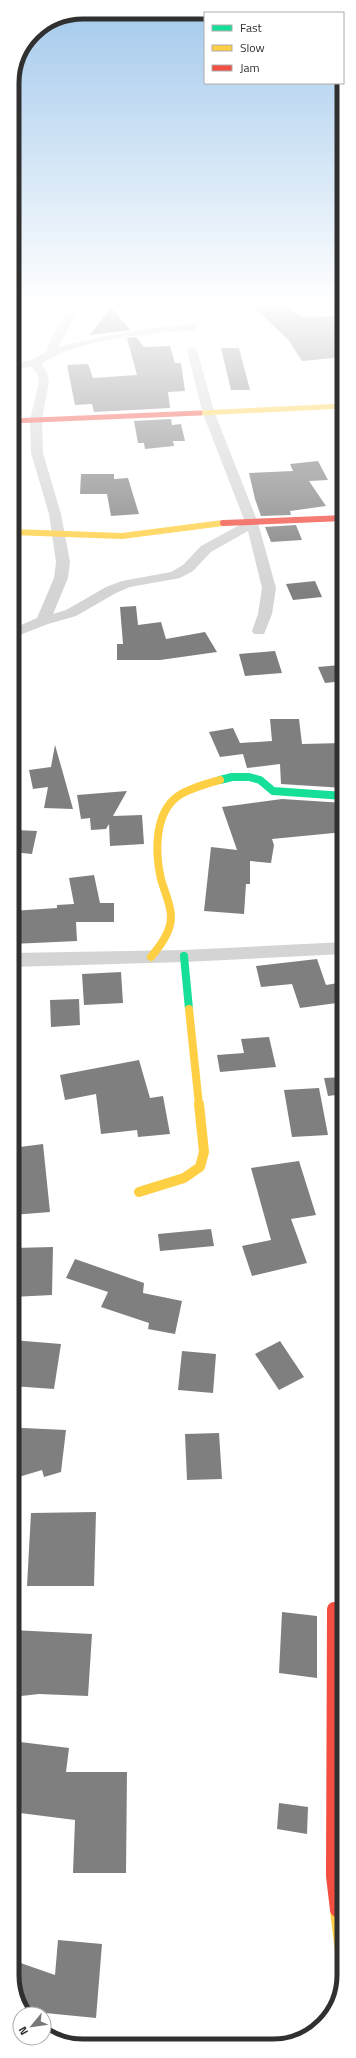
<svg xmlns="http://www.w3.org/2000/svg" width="356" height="2058" font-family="'Titillium Web',sans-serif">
<rect width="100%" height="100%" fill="#fff"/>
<path fill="#7f7f7f" d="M251,305H284L302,317L344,316V357L302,361L288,339Z
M111,307L130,330L90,335Z
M136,337L144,347L170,346L175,363H181L185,391L168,392L170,408L94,412L92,404L75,405L67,365L88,364L93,378L137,375L127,338Z
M221,348H239L250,390H231Z
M171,419L172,425L181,424L185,441H173L174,446L145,449L144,443H138L134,421Z
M318,461L328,480L309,481L326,506L290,511L291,515L261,516L255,499L249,473L293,471L290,464Z
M81,474H114V479L128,478L139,514L111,516L107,494H80Z
M296,525L302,540L271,542L265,527Z
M315,581L322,597L293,600L286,584Z
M136,606L138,625L161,622L166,639L205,632L217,652L160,660H117V644H123L120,607Z
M275,651L282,673L245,676L239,654Z
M340,665L344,673V681L325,683L318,667Z
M270,719H299L302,744L344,743V788L281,784L280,764L247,768L243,754L220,757L209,732L233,728L240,743L272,741Z
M55,745L61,766L73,809L44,808L48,787L33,789L29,770L51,767Z
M127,791L113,816L142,815L144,844L110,846L109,824L106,829L91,830L90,818L81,819L77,795Z
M282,799L344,803V832L272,839L274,845L271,863L250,861V884H246L244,914L204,911L211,847L237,850L222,807Z
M16,830L37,831L32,854L12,852Z
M94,875L100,903H114V922H76L77,941L12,944V911L57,908V905L74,904L69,878Z
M317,959L326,985L344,982V1002L300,1008L292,984L261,987L256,966Z
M121,972L123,1003L84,1005L82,974Z
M79,999L80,1025L51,1027L50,1000Z
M269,1037L276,1067L220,1072L217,1055L244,1053L241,1039Z
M139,1060L150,1098L163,1096L170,1134L138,1137L137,1130L101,1134L96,1094L65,1100L60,1075Z
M344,1077V1094L328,1096L324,1078Z
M319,1088L328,1135L292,1137L284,1090Z
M43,1144L50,1212L12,1215V1148Z
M299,1161L316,1215L291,1219L307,1263L252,1276L242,1246L271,1240L251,1168Z
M211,1229L214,1246L160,1251L158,1234Z
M53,1247L52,1295L12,1297L14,1248Z
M75,1259L144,1283L143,1293L182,1301L175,1334L148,1329L149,1323L101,1307L108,1292L66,1278Z
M12,1340L61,1344L54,1389L12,1386Z
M280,1341L304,1377L279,1390L255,1354Z
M182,1351L216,1354L213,1393L178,1390Z
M12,1426L23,1428L66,1430L61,1472L44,1477L42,1470L12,1479Z
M219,1433L222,1479L187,1480L185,1434Z
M96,1512L94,1586H27L31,1513Z
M282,1612L317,1616V1678L279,1673Z
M12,1630L92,1634L88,1696L39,1694L12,1697Z
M12,1741L69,1748L66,1772H127L126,1873H73L75,1820L12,1812Z
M279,1803L308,1807L307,1834L277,1829Z
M58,1940L102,1944L96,2018L25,2011L12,1980V1960L55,1975Z"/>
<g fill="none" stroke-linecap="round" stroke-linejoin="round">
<path fill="#d4d4d4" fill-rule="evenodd" d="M71,305H81L58,347C103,335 148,328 194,324L199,327L194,330C148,334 80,338 41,364L47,373L49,381L42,420L43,453L61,514L70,562L68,578L53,614L66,610L106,587L122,581L171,572L183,565L201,546L245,522L202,411L187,350L192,347L197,350L214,411L258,523L276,588L272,614L264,634H254L252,631L258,614L262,588L248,531L211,552L193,571L180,578L130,587L116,593L76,616L48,624L12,638V629L37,618L54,578L56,562L49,514L31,453L30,420L39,381L37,373L32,367L12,369V363L32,360L47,351L49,343Z
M344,942V954L184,962L12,967V953L184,950Z"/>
<path stroke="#16e098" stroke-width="8" d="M220,780L232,777H249L260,780L273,791L344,796
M184,956L189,1009"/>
<path stroke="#ffcf43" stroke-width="5" d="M200,413L344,406"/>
<path stroke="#ffcf43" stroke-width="6" d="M12,532L122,536L223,523"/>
<path stroke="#ffcf43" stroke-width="8" d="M151,957C160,946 171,932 171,917C171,904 164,891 161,879C155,853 154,813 178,796C190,788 206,784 220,780
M189,1009L199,1105"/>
<path stroke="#ffcf43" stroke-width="10" d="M139,1192L184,1178L200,1167L204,1152L199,1104"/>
<path stroke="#ffcf43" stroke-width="14" d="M337,1910L344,1969"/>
<path stroke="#f24e42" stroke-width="5" d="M12,421L200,413"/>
<path stroke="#f24e42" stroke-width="6" d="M223,523L344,518"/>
<path stroke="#f24e42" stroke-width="14" d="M334,1609L333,1876L337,1910"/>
</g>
<linearGradient id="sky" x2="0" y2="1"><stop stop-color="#a3c9ec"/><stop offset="0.51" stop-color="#fff"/><stop offset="1" stop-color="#fff" stop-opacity="0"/></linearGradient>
<rect width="356" height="593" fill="url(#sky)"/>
<path d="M0 0H356V2058H0ZM83 19H273A64 64 0 0 1 337 83V1975A64 64 0 0 1 273 2039H83A64 64 0 0 1 19 1975V83A64 64 0 0 1 83 19Z" fill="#fff" fill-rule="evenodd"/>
<path fill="none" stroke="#303030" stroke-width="5" d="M83 19H273A64 64 0 0 1 337 83V1975A64 64 0 0 1 273 2039H83A64 64 0 0 1 19 1975V83A64 64 0 0 1 83 19Z"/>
<rect x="204" y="12" width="140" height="72" fill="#ffffff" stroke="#acacac"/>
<rect x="212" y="25" width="20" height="6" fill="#16e098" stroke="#acacac"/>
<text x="240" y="32" font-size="12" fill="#303030">Fast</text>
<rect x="212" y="45" width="20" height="6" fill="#ffcf43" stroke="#acacac"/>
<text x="240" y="52" font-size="12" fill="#303030">Slow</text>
<rect x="212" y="65" width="20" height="6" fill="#f24e42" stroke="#acacac"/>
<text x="240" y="72" font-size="12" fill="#303030">Jam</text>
<g transform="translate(32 2026) rotate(241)"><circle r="19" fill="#ffffff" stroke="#acacac"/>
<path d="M0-3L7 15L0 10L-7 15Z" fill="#787878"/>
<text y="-6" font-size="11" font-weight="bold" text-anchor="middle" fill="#303030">N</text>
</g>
</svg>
